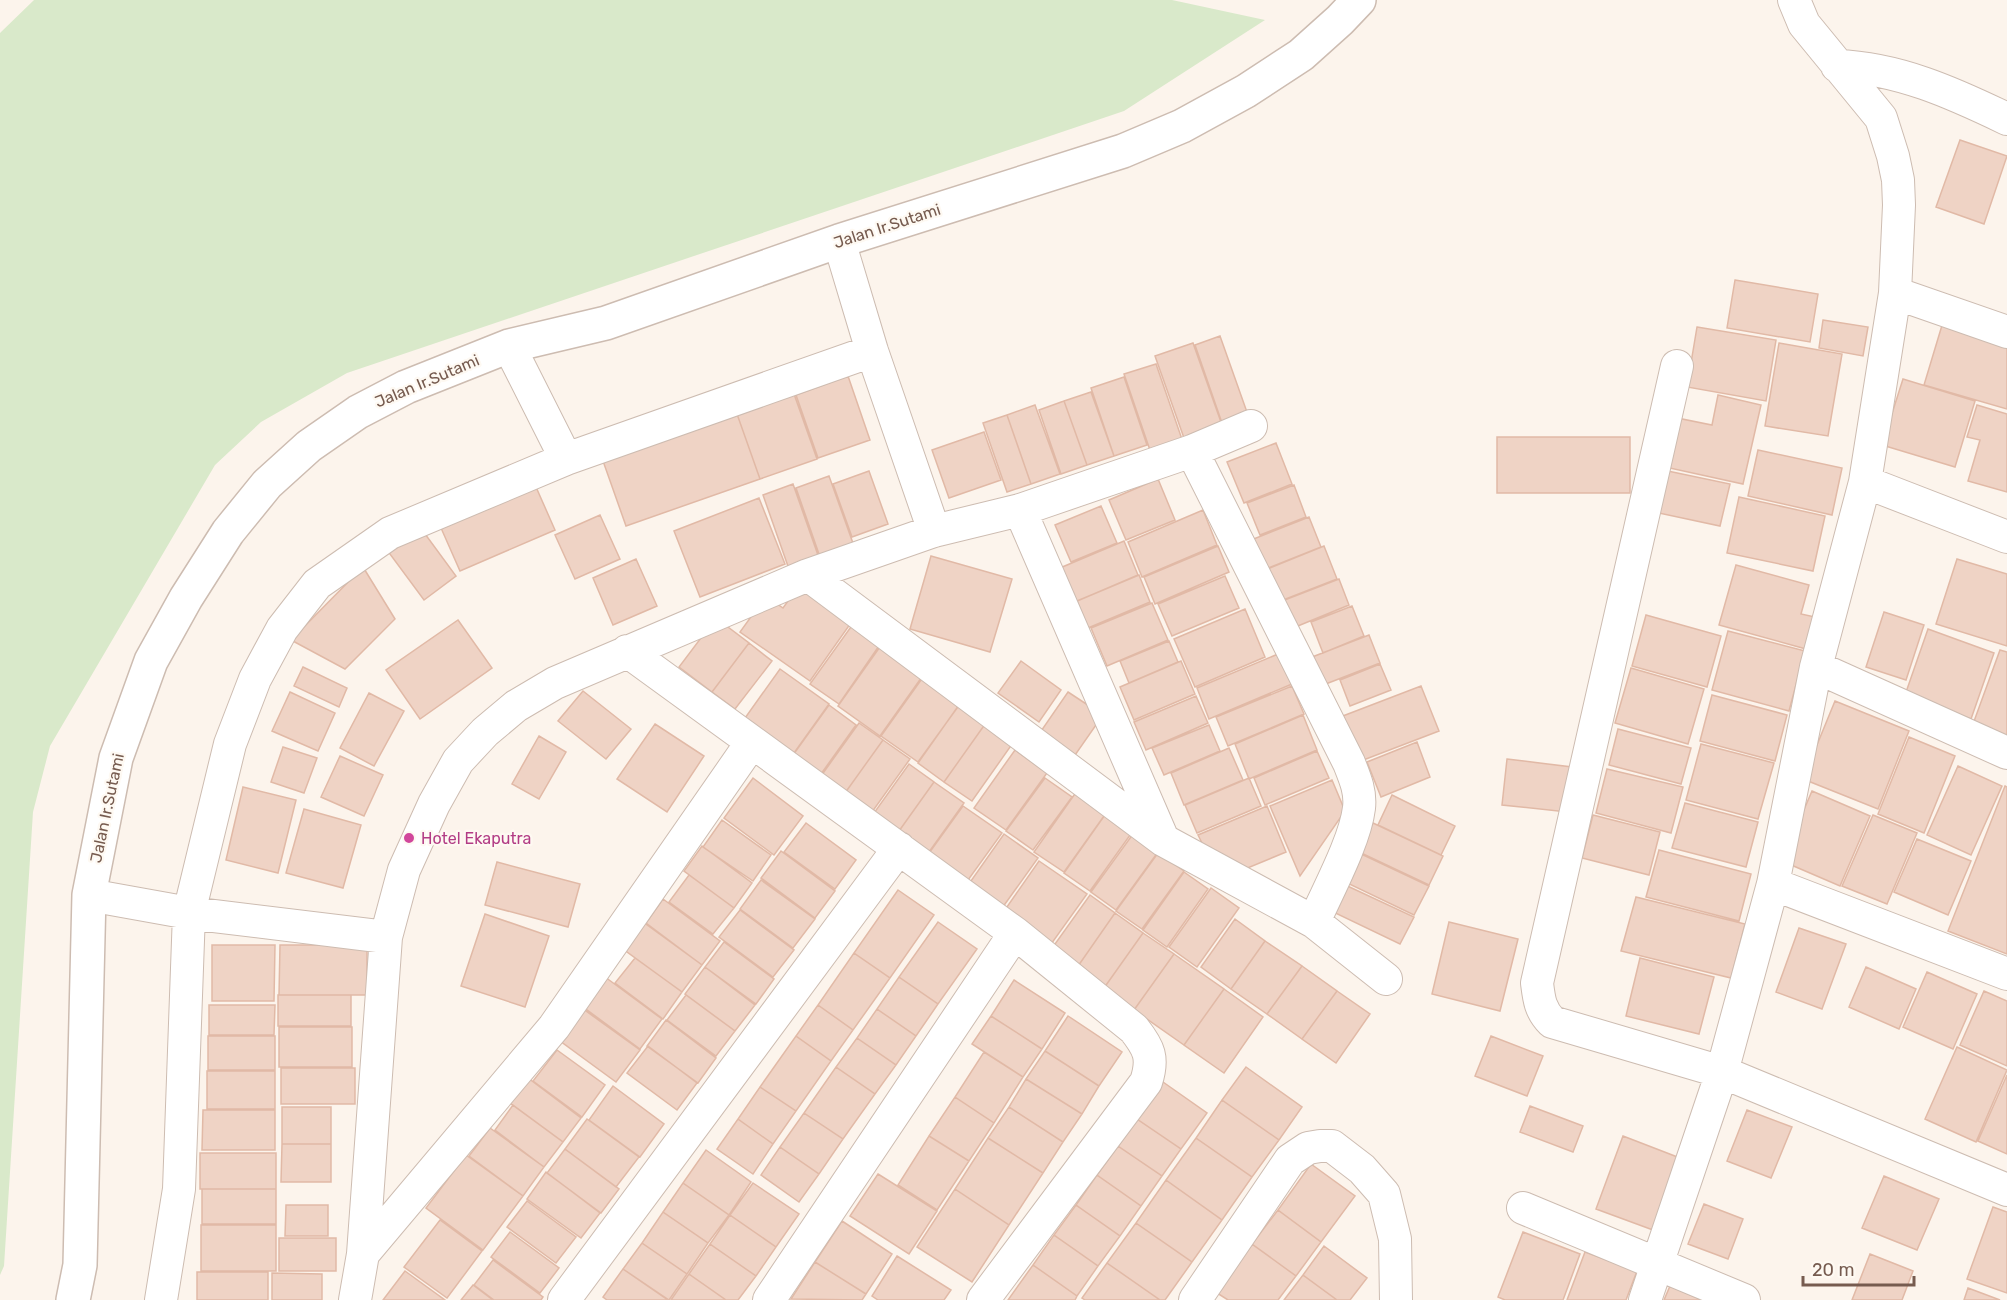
<svg xmlns="http://www.w3.org/2000/svg" width="2007" height="1300" font-family="Rubik,sans-serif">
<rect width="100%" height="100%" fill="#fcf4ec"/>
<path fill="#d9e9ca" d="M34,0H1172L1265,20L1124,111L347,373L261,422L215,465L50,746L33,812L4,1266L0,1275V33Z"/>
<path fill="#efd3c5" stroke="#e1b9a6" stroke-width="1.5" d="M1960,140L2007,156L1984,224L1936,207Z
M1735,280L1818,294L1810,342L1727,328Z
M1823,320L1868,327L1863,356L1819,348Z
M1943,322L2007,341V409L1924,385Z
M1697,327L1776,340L1766,401L1687,387Z
M1220,336L1248,415L1222,423L1195,345Z
M1193,343L1222,425L1184,438L1155,356Z
M1779,343L1842,354L1828,436L1765,426Z
M1156,364L1185,448L1153,459L1124,374Z
M848,376L870,440L818,458L796,395Z
M1124,377L1147,445L1114,456L1091,388Z
M1903,379L1975,401L1955,467L1882,445Z
M1091,392L1114,456L1087,465L1064,401Z
M794,394L817,459L760,479L737,414Z
M1718,395L1761,405L1743,484L1665,467L1677,418L1712,425Z
M1064,401L1087,465L1061,474L1039,410Z
M1035,405L1060,474L1031,484L1007,415Z
M1977,405L2007,414V492L1968,481L1980,440L1967,437Z
M737,414L760,479L626,526L603,461Z
M1007,415L1031,484L1007,492L983,423Z
M984,432L1001,480L949,498L932,450Z
M1497,437H1630V493H1497Z
M1276,443L1292,484L1244,503L1227,462Z
M1758,450L1842,468L1832,515L1748,496Z
M1663,470L1730,484L1720,526L1654,512Z
M869,471L888,524L852,537L833,484Z
M829,476L854,546L820,557L796,488Z
M1158,479L1175,520L1126,540L1109,500Z
M793,484L819,558L789,569L763,495Z
M1294,485L1306,517L1260,535L1247,503Z
M536,487L555,530L460,571L441,528Z
M1739,497L1825,516L1813,571L1727,553Z
M759,498L785,564L700,597L674,531Z
M1101,506L1117,543L1071,562L1055,525Z
M1203,510L1217,545L1142,577L1128,542Z
M600,515L620,559L575,579L555,535Z
M1309,517L1321,547L1258,572L1246,542Z
M417,523L456,576L424,600L384,546Z
M1124,541L1138,575L1075,602L1060,568Z
M1218,546L1229,572L1155,604L1144,577Z
M1324,546L1337,579L1278,602L1265,570Z
M931,556L1012,579L990,652L910,629Z
M636,559L657,606L613,625L593,578Z
M1957,559L2007,574V646L1936,624Z
M1736,565L1809,585L1801,614L1815,617L1806,649L1719,625Z
M363,567L395,619L345,669L291,640Z
M1139,575L1150,602L1088,628L1077,601Z
M1225,576L1239,608L1172,636L1158,604Z
M1339,579L1349,605L1293,628L1282,601Z
M801,583L853,620L810,681L740,632L766,596L783,608Z
M1152,603L1168,640L1107,666L1091,628Z
M1352,606L1364,636L1323,653L1311,622Z
M1245,609L1265,657L1195,687L1174,639Z
M1884,612L1924,625L1906,680L1866,667Z
M1646,615L1721,636L1707,687L1632,666Z
M716,618L749,643L712,692L679,667Z
M458,620L492,668L420,719L386,670Z
M853,624L881,643L839,704L810,684Z
M1928,629L1994,653L1971,719L1905,695Z
M1728,631L1805,651L1789,711L1712,690Z
M1369,635L1380,663L1318,687L1307,659Z
M1169,641L1178,662L1129,683L1120,661Z
M749,643L772,661L735,709L712,692Z
M882,644L924,674L880,736L838,706Z
M2000,650L2007,652V736L1973,724Z
M1278,654L1292,684L1209,719L1197,688Z
M1021,661L1061,690L1039,722L998,693Z
M1181,661L1195,694L1134,720L1120,687Z
M1380,664L1391,690L1350,706L1340,680Z
M303,667L347,688L339,707L294,686Z
M1631,668L1704,689L1688,744L1615,723Z
M780,669L829,704L794,753L745,718Z
M926,673L963,700L918,762L881,736Z
M1292,686L1304,714L1228,746L1216,717Z
M1421,686L1439,731L1353,764L1335,719Z
M583,691L631,729L606,759L558,721Z
M290,692L335,713L318,751L272,731Z
M1068,692L1103,715L1073,758L1039,734Z
M369,693L404,711L374,766L340,748Z
M1712,695L1787,715L1775,761L1700,741Z
M1196,696L1208,723L1146,750L1134,722Z
M1835,701L1909,731L1878,809L1803,779Z
M961,702L988,720L944,782L918,763Z
M829,705L856,725L821,774L793,755Z
M1303,715L1317,750L1249,779L1235,744Z
M988,720L1015,740L972,801L944,782Z
M859,723L883,740L840,800L816,783Z
M655,724L704,756L667,812L617,779Z
M1209,725L1220,751L1164,775L1152,748Z
M1618,729L1691,748L1681,784L1609,765Z
M539,736L566,752L539,799L512,784Z
M1909,737L1955,756L1924,833L1878,814Z
M883,740L910,759L867,819L840,800Z
M1417,742L1430,777L1381,797L1367,762Z
M1701,744L1774,763L1758,819L1686,800Z
M283,747L317,758L304,793L271,782Z
M1229,748L1243,780L1184,805L1171,773Z
M1015,750L1047,773L1006,830L974,808Z
M1317,751L1329,778L1265,805L1254,778Z
M340,756L383,775L364,816L321,797Z
M1507,759L1572,767L1567,812L1502,805Z
M909,764L934,782L894,838L869,820Z
M1958,766L2002,786L1971,855L1927,835Z
M1607,769L1683,787L1671,833L1596,813Z
M753,778L803,816L774,855L724,818Z
M1045,778L1072,797L1033,850L1006,831Z
M1249,778L1261,806L1197,833L1185,805Z
M1332,780L1345,811L1300,876L1270,806Z
M934,782L964,803L924,859L894,838Z
M2005,786L2007,787V954L1948,931Z
M243,787L296,800L278,873L226,860Z
M1079,788L1109,809L1064,872L1034,852Z
M1812,791L1870,816L1840,886L1782,861Z
M1392,795L1455,826L1441,855L1378,825Z
M1685,803L1758,822L1746,867L1672,848Z
M963,806L1002,833L963,887L924,860Z
M1267,806L1286,852L1238,872L1204,847L1198,835Z
M304,809L361,825L343,888L286,873Z
M1107,812L1133,831L1090,891L1064,873Z
M1593,815L1660,832L1649,875L1582,858Z
M1873,815L1917,833L1887,904L1842,886Z
M722,820L771,855L753,881L703,847Z
M806,823L856,860L835,889L784,852Z
M1373,823L1443,856L1429,885L1359,852Z
M1004,834L1038,858L1000,911L966,888Z
M1133,834L1158,852L1116,910L1091,892Z
M1917,839L1971,861L1948,915L1894,892Z
M702,846L752,883L734,908L684,871Z
M1659,850L1751,874L1739,921L1646,897Z
M781,851L835,891L815,918L761,878Z
M1357,852L1429,886L1414,915L1343,881Z
M1158,853L1184,871L1142,929L1116,911Z
M1039,861L1087,894L1049,947L1002,914Z
M497,862L580,884L568,927L485,905Z
M1184,872L1208,889L1167,947L1143,930Z
M689,875L734,908L713,934L669,902Z
M761,880L815,919L793,948L740,909Z
M1341,883L1414,917L1400,944L1329,910Z
M1211,888L1239,908L1197,967L1169,947Z
M898,890L934,915L890,978L854,953Z
M1090,895L1115,913L1076,969L1050,951Z
M1636,897L1745,924L1731,978L1621,951Z
M663,899L720,941L702,965L646,923Z
M740,910L794,950L773,977L719,937Z
M1115,913L1143,933L1104,988L1076,969Z
M485,914L549,936L525,1007L461,986Z
M1235,919L1265,941L1231,989L1201,967Z
M643,922L702,965L682,992L623,949Z
M938,922L977,949L938,1004L899,977Z
M1449,922L1518,939L1500,1011L1432,994Z
M1799,928L1846,944L1822,1009L1776,992Z
M1143,933L1174,954L1134,1010L1104,988Z
M1265,941L1302,966L1267,1014L1231,989Z
M724,942L774,979L756,1004L705,967Z
M212,945H275L274,1001H212Z
M280,945H367V995H279Z
M854,953L890,978L853,1030L818,1005Z
M1174,954L1224,989L1184,1045L1134,1010Z
M635,958L682,992L663,1019L615,983Z
M1640,958L1714,977L1699,1034L1626,1016Z
M1302,966L1337,991L1302,1039L1267,1014Z
M705,967L755,1005L735,1031L685,994Z
M1866,967L1916,989L1899,1029L1849,1007Z
M1927,972L1977,994L1953,1049L1903,1027Z
M601,974L662,1019L640,1049L579,1004Z
M899,977L938,1004L916,1036L877,1009Z
M1014,980L1065,1013L1042,1049L991,1016Z
M1224,989L1263,1017L1224,1073L1184,1045Z
M1337,991L1370,1014L1336,1063L1302,1039Z
M1984,991L2007,1001V1066L1960,1045Z
M278,995H351V1026H278Z
M686,995L735,1031L716,1056L667,1020Z
M209,1005H275L274,1035H209Z
M818,1005L853,1030L831,1061L796,1036Z
M579,1006L640,1050L616,1082L556,1038Z
M877,1009L916,1036L896,1065L857,1038Z
M991,1016L1042,1049L1023,1077L972,1044Z
M1068,1016L1122,1052L1099,1086L1045,1051Z
M666,1020L716,1058L698,1083L647,1046Z
M279,1027H352V1067H279Z
M208,1036H275V1070H208Z
M796,1036L831,1061L796,1111L760,1087Z
M1491,1036L1543,1056L1527,1096L1475,1076Z
M857,1038L896,1065L875,1094L836,1067Z
M648,1046L697,1083L677,1110L627,1073Z
M1957,1047L2007,1070L1976,1142L1925,1119Z
M557,1050L605,1085L582,1117L533,1081Z
M1045,1051L1099,1086L1082,1114L1026,1079Z
M984,1052L1023,1077L994,1123L955,1097Z
M836,1067L875,1094L843,1139L804,1113Z
M1246,1067L1302,1107L1279,1140L1222,1100Z
M281,1068H355V1104H281Z
M207,1071H275V1109H207Z
M2007,1075V1154L1978,1141Z
M528,1078L581,1118L563,1142L510,1103Z
M1026,1079L1082,1114L1063,1142L1009,1107Z
M1163,1082L1207,1113L1181,1149L1137,1119Z
M613,1086L664,1124L640,1157L589,1120Z
M760,1087L796,1111L773,1144L738,1119Z
M955,1097L994,1123L969,1161L929,1136Z
M1222,1100L1279,1140L1252,1177L1196,1138Z
M513,1105L563,1142L544,1167L495,1130Z
M1530,1106L1583,1126L1573,1152L1520,1132Z
M282,1107H331V1144H282Z
M1009,1107L1063,1142L1043,1173L988,1138Z
M203,1110H275V1150H202Z
M1747,1110L1792,1127L1771,1178L1727,1161Z
M804,1113L843,1139L819,1174L780,1147Z
M587,1119L639,1157L616,1187L565,1149Z
M738,1119L773,1144L753,1174L717,1149Z
M1137,1119L1181,1149L1162,1176L1118,1146Z
M490,1128L544,1167L523,1196L469,1156Z
M929,1136L969,1161L937,1210L898,1185Z
M1623,1136L1680,1158L1653,1230L1596,1209Z
M988,1138L1043,1173L1009,1225L955,1189Z
M1196,1138L1252,1177L1222,1220L1166,1180Z
M282,1144H331V1182H281Z
M1118,1146L1162,1176L1141,1206L1097,1175Z
M780,1147L819,1174L799,1202L761,1175Z
M565,1149L619,1189L601,1213L547,1173Z
M706,1150L751,1182L729,1215L683,1183Z
M200,1153H276V1189H200Z
M466,1155L523,1196L483,1250L426,1208Z
M1311,1164L1355,1196L1321,1242L1278,1210Z
M546,1172L600,1213L581,1238L527,1199Z
M878,1174L937,1211L909,1254L850,1216Z
M1097,1175L1141,1206L1120,1236L1076,1205Z
M1884,1176L1939,1199L1917,1250L1862,1228Z
M1166,1180L1222,1220L1192,1262L1136,1223Z
M683,1183L729,1215L708,1243L663,1212Z
M753,1183L799,1214L776,1247L730,1215Z
M202,1189H276V1224H202Z
M955,1189L1009,1225L972,1282L917,1247Z
M527,1201L576,1237L556,1263L507,1227Z
M1704,1204L1743,1219L1728,1259L1688,1244Z
M286,1205H328V1236H285Z
M1076,1205L1120,1236L1098,1266L1054,1235Z
M1993,1207L2007,1212V1293L1967,1279Z
M1278,1210L1321,1242L1296,1276L1252,1244Z
M663,1212L708,1243L687,1274L642,1243Z
M730,1215L776,1247L756,1276L710,1244Z
M440,1220L482,1251L447,1298L404,1267Z
M842,1221L892,1254L866,1294L815,1262Z
M1136,1223L1192,1262L1165,1300H1160L1107,1263Z
M201,1225H276V1271H201Z
M510,1232L559,1268L540,1293L491,1257Z
M1523,1232L1580,1254L1563,1300H1505L1498,1297Z
M1054,1235L1098,1266L1077,1296L1033,1265Z
M279,1238H336V1271H279Z
M642,1243L687,1274L669,1300L623,1269Z
M710,1244L756,1276L738,1300H726L689,1274Z
M1252,1244L1296,1276L1278,1300H1228L1217,1293Z
M1324,1246L1367,1278L1350,1300H1337L1303,1275Z
M1585,1252L1637,1271L1626,1300H1567Z
M1870,1254L1913,1271L1902,1300H1852Z
M897,1256L951,1290L944,1300H878L872,1296Z
M493,1260L543,1297L541,1300H494L474,1285Z
M815,1262L866,1294L862,1300L791,1299Z
M1107,1263L1160,1300H1085L1082,1298Z
M1033,1265L1077,1296L1075,1300H1008Z
M623,1269L668,1300H607L603,1297Z
M405,1271L445,1300H383Z
M197,1272H268V1300H197Z
M272,1273L322,1274V1300H272Z
M689,1274L726,1300H671Z
M1303,1275L1337,1300H1284Z
M473,1285L493,1300H461Z
M1670,1286L1702,1300H1664Z
M1968,1288L2000,1300H1964Z"/>
<g fill="none" stroke-linecap="round" stroke-linejoin="round">
<defs>
<path id="minor" d="M1837,66C1898,68 1953,93 2007,119
M839,241L872,351L934,531
M1895,293L2007,332
M509,346L566,459
M1677,366L1537,983C1539,999 1540,1010 1552,1022L1722,1072L2007,1190
M1192,451L1349,763C1355,778 1361,792 1359,808C1355,841 1328,890 1314,922
M1865,482L2007,537
M1020,510L1162,837
M808,575L1163,840L1314,922L1386,979
M627,651L1015,933L1134,1029C1149,1048 1154,1058 1146,1082L983,1300
M1816,667L2007,753
M1773,884L2007,974
M89,895L189,913L386,937
M1523,1208L1744,1300
M363,1254L554,1027L752,742
M161,1300L179,1189L189,913L230,744L255,679L282,629L317,584L390,533L566,459L872,351
M355,1300L363,1254L386,937L404,870L434,804L458,761L485,732L516,706L555,683L808,575L934,531L1020,510L1192,451L1251,426
M564,1300L899,848
M769,1300L1015,933
M1195,1300L1290,1160L1308,1148L1320,1146H1332L1362,1169L1384,1194L1395,1239L1396,1300
M1645,1300L1722,1072L1773,884L1816,667L1865,482L1895,293L1899,205L1898,180L1893,156L1881,118L1804,24L1794,0"/>
<path id="tertiary" d="M73,1300L80,1265L89,895L116,758L151,661L186,598L228,532L267,484L309,446L358,412L406,387L509,346L606,323L839,241L1123,151L1182,126L1246,91L1301,55L1340,20L1359,0"/>
</defs>
<use href="#minor" stroke="#cdbcb1" stroke-width="34"/>
<use href="#tertiary" stroke="#cdbcb1" stroke-width="36"/>
<use href="#minor" stroke="#fff" stroke-width="32"/>
<use href="#tertiary" stroke="#fff" stroke-width="33"/>
</g>
<circle fill="#d1479c" stroke="#fef9f2" stroke-width="2" cx="409" cy="838" r="6"/>
<g text-anchor="middle" dominant-baseline="central" stroke-width="4.5" stroke-linejoin="round" paint-order="stroke">
<g font-size="16" fill="#765b4f" stroke="#fef9f2">
<text transform="translate(887 226) rotate(-18)">Jalan Ir.Sutami</text>
<text transform="translate(427 381) rotate(-23)">Jalan Ir.Sutami</text>
<text transform="translate(107 808) rotate(-78)">Jalan Ir.Sutami</text>
</g>
<g font-size="16" fill="#b23c85" stroke="#fef9f2" text-anchor="start">
<text x="421" y="838">Hotel Ekaputra</text>
</g>
</g>
<path d="M1803 1276v9h111v-9" fill="none" stroke="#765b4f" stroke-width="3"/>
<text x="1812" y="1276" font-size="18" fill="#765b4f" stroke="#fef9f2" stroke-width="4.5" paint-order="stroke">20 m</text>
</svg>
